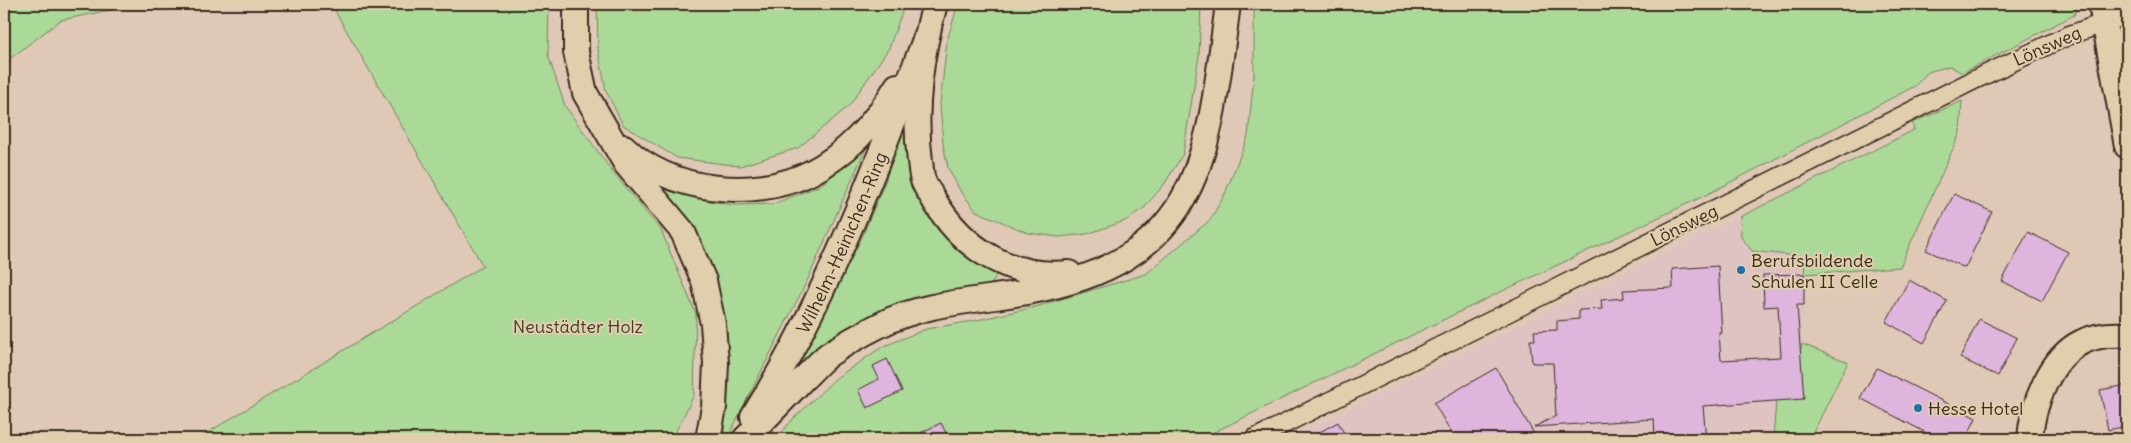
<svg xmlns="http://www.w3.org/2000/svg" width="2131" height="443" font-family="Delius,sans-serif">
<rect width="100%" height="100%" fill="#dfc9b6"/>
<filter id="ink" filterUnits="userSpaceOnUse"><feTurbulence type="fractalNoise" baseFrequency=".02" numOctaves="2"/><feDisplacementMap in="SourceGraphic" scale="10" xChannelSelector="R" yChannelSelector="G"/><feConvolveMatrix kernelMatrix="1 2 1 2 8 2 1 2 1" color-interpolation-filters="sRGB"/></filter>
<g filter="url(#ink)">
<path fill="#dec3c2" d="M1962,101L1960,133L1900,267L1804,274L1802,344L1848,362L1810,439H1288L1914,130L1912,123Z"/>
<path fill="#aad998" stroke="#72825b" d="M4,4H141L61,20L4,63Z
M331,4H549L548,55L565,106L614,174L661,230L696,314L694,395L672,439H197L483,266Z
M597,4H905L889,48L849,106L798,148L740,166L677,158L623,125L606,91L598,49Z
M958,4H1201L1199,56L1183,154L1165,183L1145,207L1125,221L1087,234L1058,237L1028,233L976,211L961,192L948,168L943,144L940,104L947,41Z
M1254,4H2079L2074,15L1962,73L1950,66L1928,72L1915,86L1710,193L1492,296L1200,439H776L793,419L836,378L882,347L926,329L973,321L1035,307L1146,274L1210,220L1224,196L1248,136L1254,75Z
M1962,101L1960,133L1900,267L1804,274L1805,257L1752,251L1741,237L1740,217L1914,130L1912,123Z
M909,110V160L999,269L989,290L947,298L785,385L862,237L886,179Z
M865,150L807,281L727,439L724,437L726,358L646,172L695,198L732,205L773,204L819,186Z
M1802,344L1848,362L1810,439H1773L1776,401L1800,353Z"/>
<path fill="#ddb5dd" stroke="#3b2a1e" d="M1954,194L1992,212L1965,268L1926,250Z
M2028,232L2068,252L2042,301L2002,281Z
M1718,266L1722,333H1719L1721,360L1781,357L1778,306L1764,307L1763,275L1804,274V305H1797L1804,399L1703,406L1706,439H1655L1654,419L1534,427L1556,416L1553,363H1532L1530,340H1535L1534,331L1557,330V321L1579,319V310L1602,309L1601,300L1624,298L1623,290L1673,288L1672,269Z
M1909,280L1947,301L1924,343L1886,322Z
M1979,319L2017,338L1998,376L1960,358Z
M887,359L902,391L867,408L858,390L879,379L873,366Z
M1496,368L1537,439H1455L1434,403Z
M1877,368L1976,418L1966,439H1938L1860,398Z
M2127,385V426L2108,430L2100,390Z
M1338,422L1347,439H1307Z
M941,423L949,439H908Z"/>
<g fill="none" stroke-linecap="round" stroke-linejoin="round">
<defs>
<path id="minor" d="M1254,439L1974,80L2067,36L2118,18"/>
<g id="secondary">
<path d="M576,4V52L585,93L626,164L683,232L704,281L713,324L716,363L714,407L708,439"/>
<path d="M935,4C921,53 913,110 920,161C921,167 921,175 923,180C925,187 931,194 934,200C963,249 1011,279 1069,273"/>
<path d="M2101,4L2127,146"/>
<path d="M624,147C668,192 754,201 810,173C847,154 876,122 897,86"/>
<path id="s1" d="M753,417C827,298 876,167 926,37"/>
<path d="M745,439C765,419 784,399 803,379C811,372 819,362 828,355C844,344 862,334 880,325C924,302 979,301 1027,292C1204,260 1208,155 1228,4"/>
<path d="M2030,439C2032,406 2050,357 2082,342C2095,335 2113,334 2127,335"/>
</g>
</defs>
<use href="#minor" stroke="#3b2a1e" stroke-width="21"/>
<use href="#secondary" stroke="#3b2a1e" stroke-width="28"/>
<use href="#minor" stroke="#e0ceac" stroke-width="18"/>
<use href="#secondary" stroke="#e0ceac" stroke-width="24"/>
</g>
</g>
<g fill="#1f6fb2" stroke="#e0ceac" stroke-width="2">
<circle cx="1741" cy="270" r="5"/>
<circle cx="1918" cy="408" r="5"/>
</g>
<g text-anchor="middle" dominant-baseline="central" stroke-width="4" stroke-linejoin="round" paint-order="stroke">
<g font-size="18" fill="#3b2a1e" stroke="#e0ceac">
<text transform="translate(2047 46) rotate(-24)">Lönsweg</text>
<text transform="translate(1684 225) rotate(-26)">Lönsweg</text>
<text stroke="none"><textPath href="#s1" startOffset="196">Wilhelm-Heinichen-Ring</textPath></text>
</g>
<g font-size="18" fill="#3b2a1e" stroke="#e0ceac" text-anchor="start">
<text x="1751" y="260">Berufsbildende<tspan x="1751" dy="21">Schulen II Celle</tspan></text>
<text x="1928" y="408">Hesse Hotel</text>
</g>
<g font-size="18" fill="#463c2a" stroke="#e0ceac">
<text x="578" y="326">Neustädter Holz</text>
</g>
</g>
<rect width="2131" height="443" fill="none" stroke="#e0ceac" stroke-width="20"/>
<rect x="10" y="10" width="2111" height="423" fill="none" stroke="#3b2a1e" stroke-width="2" filter="url(#ink)"/>
</svg>
